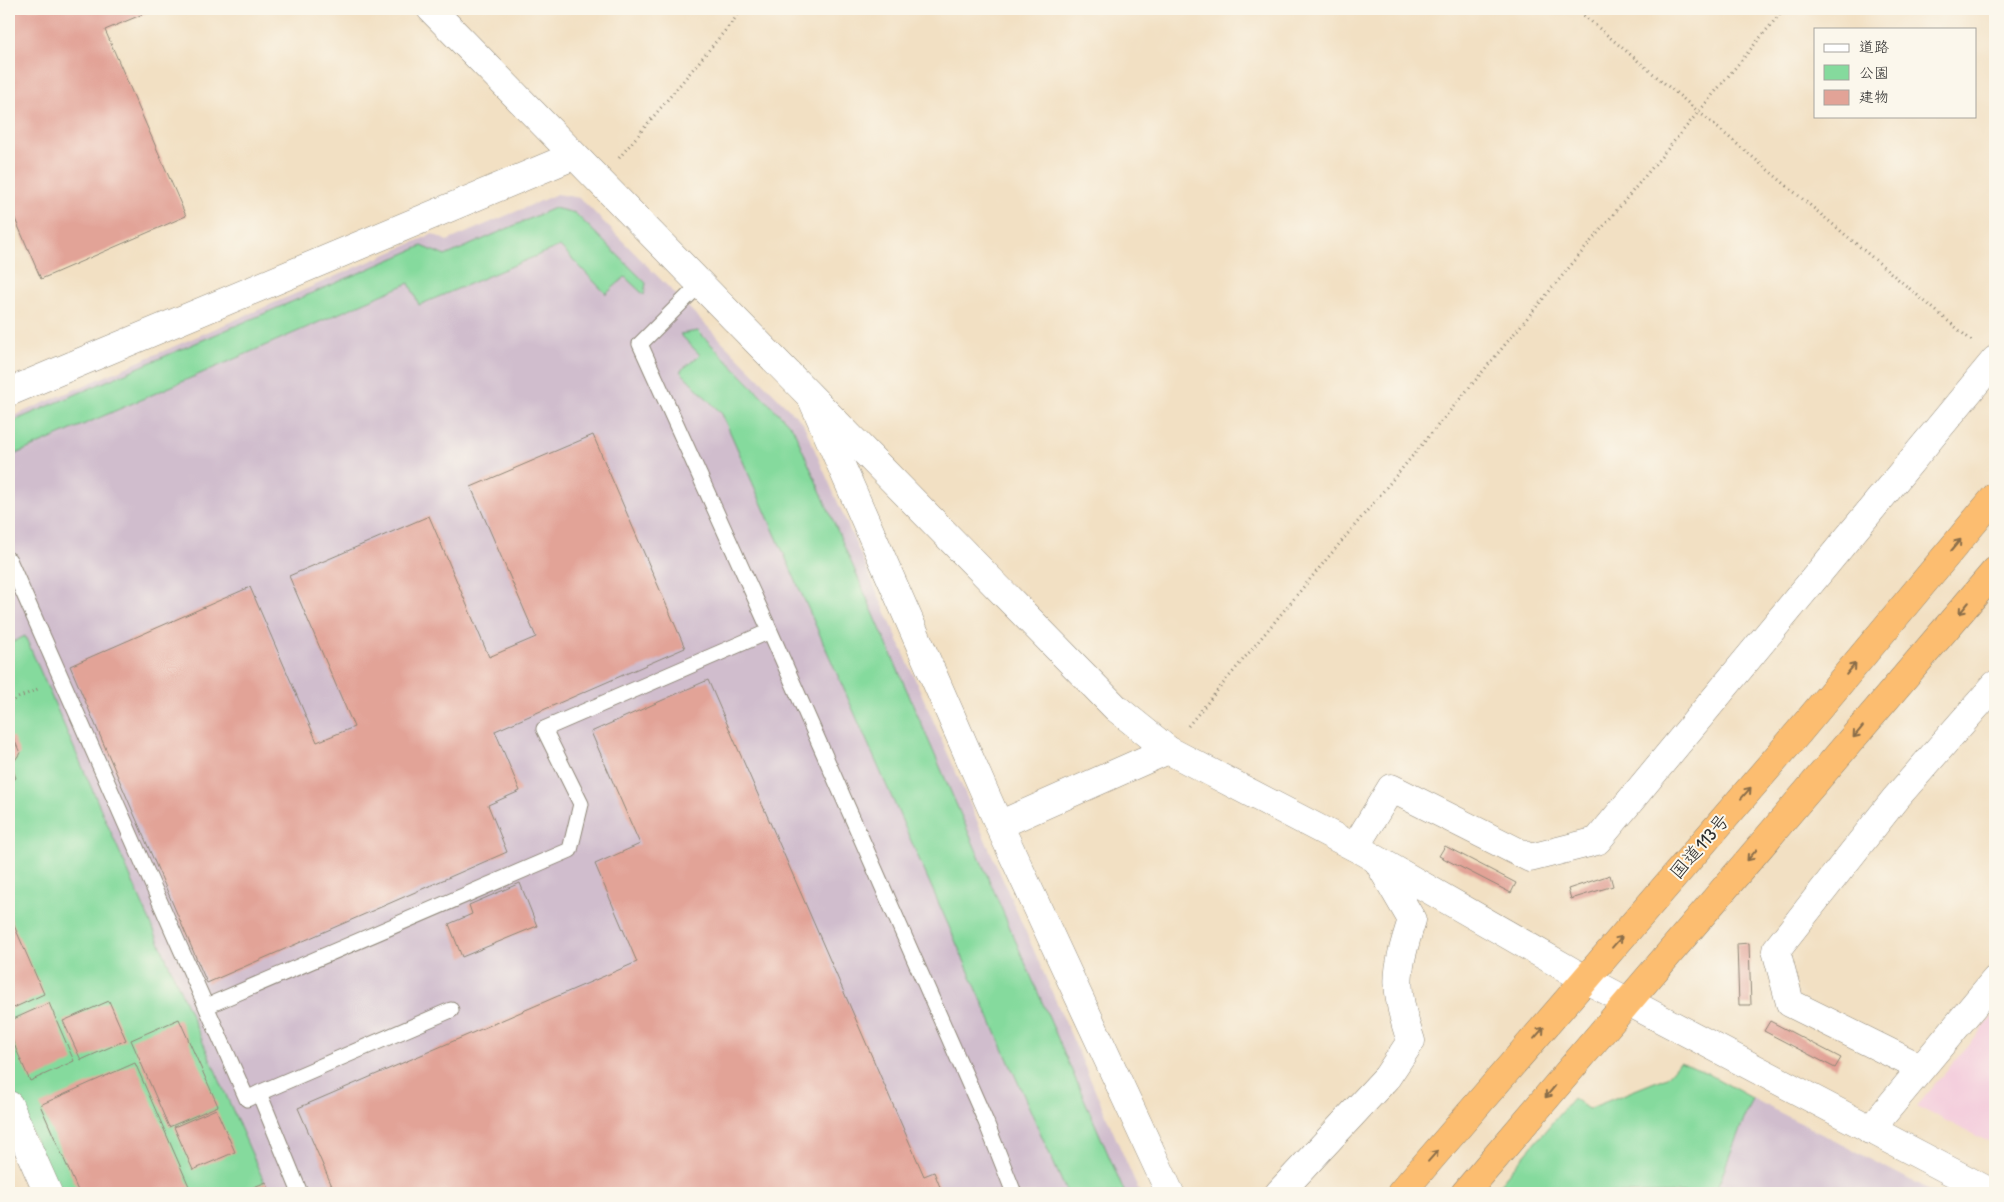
<svg xmlns="http://www.w3.org/2000/svg" width="2004" height="1202" font-family="'Patrick Hand','Klee One',sans-serif">
<rect width="100%" height="100%" fill="#fbf7ec"/>
<filter id="ink" filterUnits="userSpaceOnUse"><feTurbulence type="fractalNoise" baseFrequency=".02" numOctaves="2"/><feDisplacementMap in="SourceGraphic" scale="10" xChannelSelector="R" yChannelSelector="G"/><feConvolveMatrix kernelMatrix="1 2 1 2 8 2 1 2 1" color-interpolation-filters="sRGB"/></filter>
<filter id="wash" filterUnits="userSpaceOnUse"><feTurbulence type="fractalNoise" baseFrequency=".0096" numOctaves="4" result="noise"/><feDisplacementMap in="SourceGraphic" scale="20" xChannelSelector="R" yChannelSelector="G"/><feGaussianBlur stdDeviation="1.12" result="paint"/><feColorMatrix in="noise" values="0 0 0 0 0 0 0 0 0 0 0 0 0 0 0 0 0 1.4 0 .05"/><feComposite in="paint" operator="in"/></filter>
<g filter="url(#wash)">
<rect width="100%" height="100%" fill="#f2e0c3"/>
<path fill="#f4cfdd" d="M1995,1014V1145L1916,1106Z"/>
<path fill="#d0bdcd" d="M557,194L580,198L803,423L1140,1193H58L9,1080V418L433,234L447,241Z
M1752,1098L1935,1193H1715Z"/>
<path fill="#85da9d" stroke="#588264" d="M554,208L575,213L646,283L644,295L625,277L606,294L560,246L419,305L409,283L9,457V423L422,246L445,256Z
M698,331L793,428L1125,1193H1067L722,414L680,371L700,355L680,334Z
M25,636L269,1193H58L9,1080V644Z
M1680,1062L1707,1073L1752,1098L1715,1193H1492L1573,1098L1588,1109L1667,1077Z"/>
<g id="blocks">
<path fill="#e2a397" d="M9,9H155L105,30L186,216L41,279L9,205Z
M593,435L685,648L495,731L520,791L488,805L507,852L207,983L70,666L250,587L317,742L354,727L289,576L429,516L489,657L536,637L471,487Z
M708,680L924,1176L934,1172L942,1192L335,1193L298,1108L637,962L595,864L640,844L591,732Z
M9,737H13L20,753L11,766L16,778L9,782Z
M1445,846L1516,883L1511,893L1439,856Z
M1610,875L1613,886L1571,899L1568,889Z
M520,883L537,926L462,957L449,924L472,914L469,905Z
M9,914L44,994L9,1010Z
M1749,943L1751,1005H1739L1737,944Z
M109,1001L126,1040L81,1060L63,1021Z
M49,1003L74,1061L30,1081L9,1033V1021Z
M179,1019L218,1106L169,1127L131,1040Z
M1770,1021L1841,1058L1835,1068L1764,1031Z
M135,1063L192,1193H79L40,1105Z
M216,1109L235,1152L193,1170L174,1127Z
M266,1182L271,1193H240Z"/>
</g>
</g>
<g filter="url(#ink)">
<use href="#blocks" fill-opacity="0" stroke="#8e8677" stroke-width="1"/>
<g fill="none" stroke-linecap="round" stroke-linejoin="round">
<defs>
<path id="service" d="M700,284L640,344L770,631L986,1122L1014,1193
M9,560L247,1099L259,1093L300,1193
M207,1006L570,850L581,804L544,729L770,631
M259,1093L451,1010"/>
<path id="minor" d="M9,392L573,156
M812,399L999,825L1170,1193
M999,825L1168,750
M1355,847L1391,788L1530,858L1597,841L1995,360
M1921,1068L1790,1003L1776,950L1895,799L1995,685
M9,1105L48,1193
M1870,1130L1995,980
M1279,1193L1387,1077L1411,1041C1393,989 1395,972 1412,920L1377,860"/>
<path id="tertiary" d="M431,9L1116,708L1168,750L1362,851L1585,979L1992,1193"/>
<path id="trunk" d="M1401,1193L1798,733L1995,497
M1465,1193L1995,571"/>
</defs>
<use href="#service" stroke="#8e8677" stroke-width="17"/>
<use href="#minor" stroke="#8e8677" stroke-width="29"/>
<use href="#tertiary" stroke="#8e8677" stroke-width="29"/>
<use href="#trunk" stroke="#8e8677" stroke-width="29"/>
<path stroke="#8e8677" stroke-width="3" stroke-dasharray="1 4" stroke-linecap="butt" d="M1576,9L1972,341
M619,158L743,9
M9,702L40,688
M1188,726L1784,9"/>
<use href="#service" stroke="#fff" stroke-width="15"/>
<use href="#minor" stroke="#fff" stroke-width="28"/>
<use href="#tertiary" stroke="#fff" stroke-width="28"/>
<use href="#trunk" stroke="#fcbd6f" stroke-width="28"/>
</g>
<defs><path id="oneway-shaft" d="M-6 0H5M1.5-3L5.5 0L1.5 3" fill="none" stroke-width="1.6" stroke-linecap="round" stroke-linejoin="round" transform="scale(1.25)"/></defs>
<g stroke="#896d4a">
<use href="#oneway-shaft" transform="translate(1956 545) rotate(-50)"/>
<use href="#oneway-shaft" transform="translate(1964 608) rotate(130)"/>
<use href="#oneway-shaft" transform="translate(1851 669) rotate(-50)"/>
<use href="#oneway-shaft" transform="translate(1858 732) rotate(130)"/>
<use href="#oneway-shaft" transform="translate(1746 793) rotate(-49)"/>
<use href="#oneway-shaft" transform="translate(1752 855) rotate(131)"/>
<use href="#oneway-shaft" transform="translate(1617 942) rotate(-49)"/>
<use href="#oneway-shaft" transform="translate(1539 1033) rotate(-49)"/>
<use href="#oneway-shaft" transform="translate(1550 1092) rotate(130)"/>
<use href="#oneway-shaft" transform="translate(1433 1156) rotate(-49)"/>
</g>
</g>
<g text-anchor="middle" dominant-baseline="central" stroke-width="4" stroke-linejoin="round" paint-order="stroke">
<g font-size="19" fill="#2b2b2b" stroke="#fbf7ec">
<text transform="translate(1699 846) rotate(-49)">国道113号</text>
</g>
</g>
<rect width="2004" height="1202" fill="none" stroke="#fbf7ec" stroke-width="30"/>
<rect x="1814" y="28" width="162" height="90" fill="#fbf7ec" stroke="#a8a59f"/>
<rect x="1824" y="44" width="25" height="8" fill="#ffffff" stroke="#a8a59f"/>
<text x="1859" y="52" font-size="15" fill="#2b2b2b">道路</text>
<rect x="1824" y="65" width="25" height="15" fill="#85da9d" stroke="#a8a59f"/>
<text x="1859" y="78" font-size="15" fill="#2b2b2b">公園</text>
<rect x="1824" y="90" width="25" height="15" fill="#e2a397" stroke="#a8a59f"/>
<text x="1859" y="102" font-size="15" fill="#2b2b2b">建物</text>
</svg>
